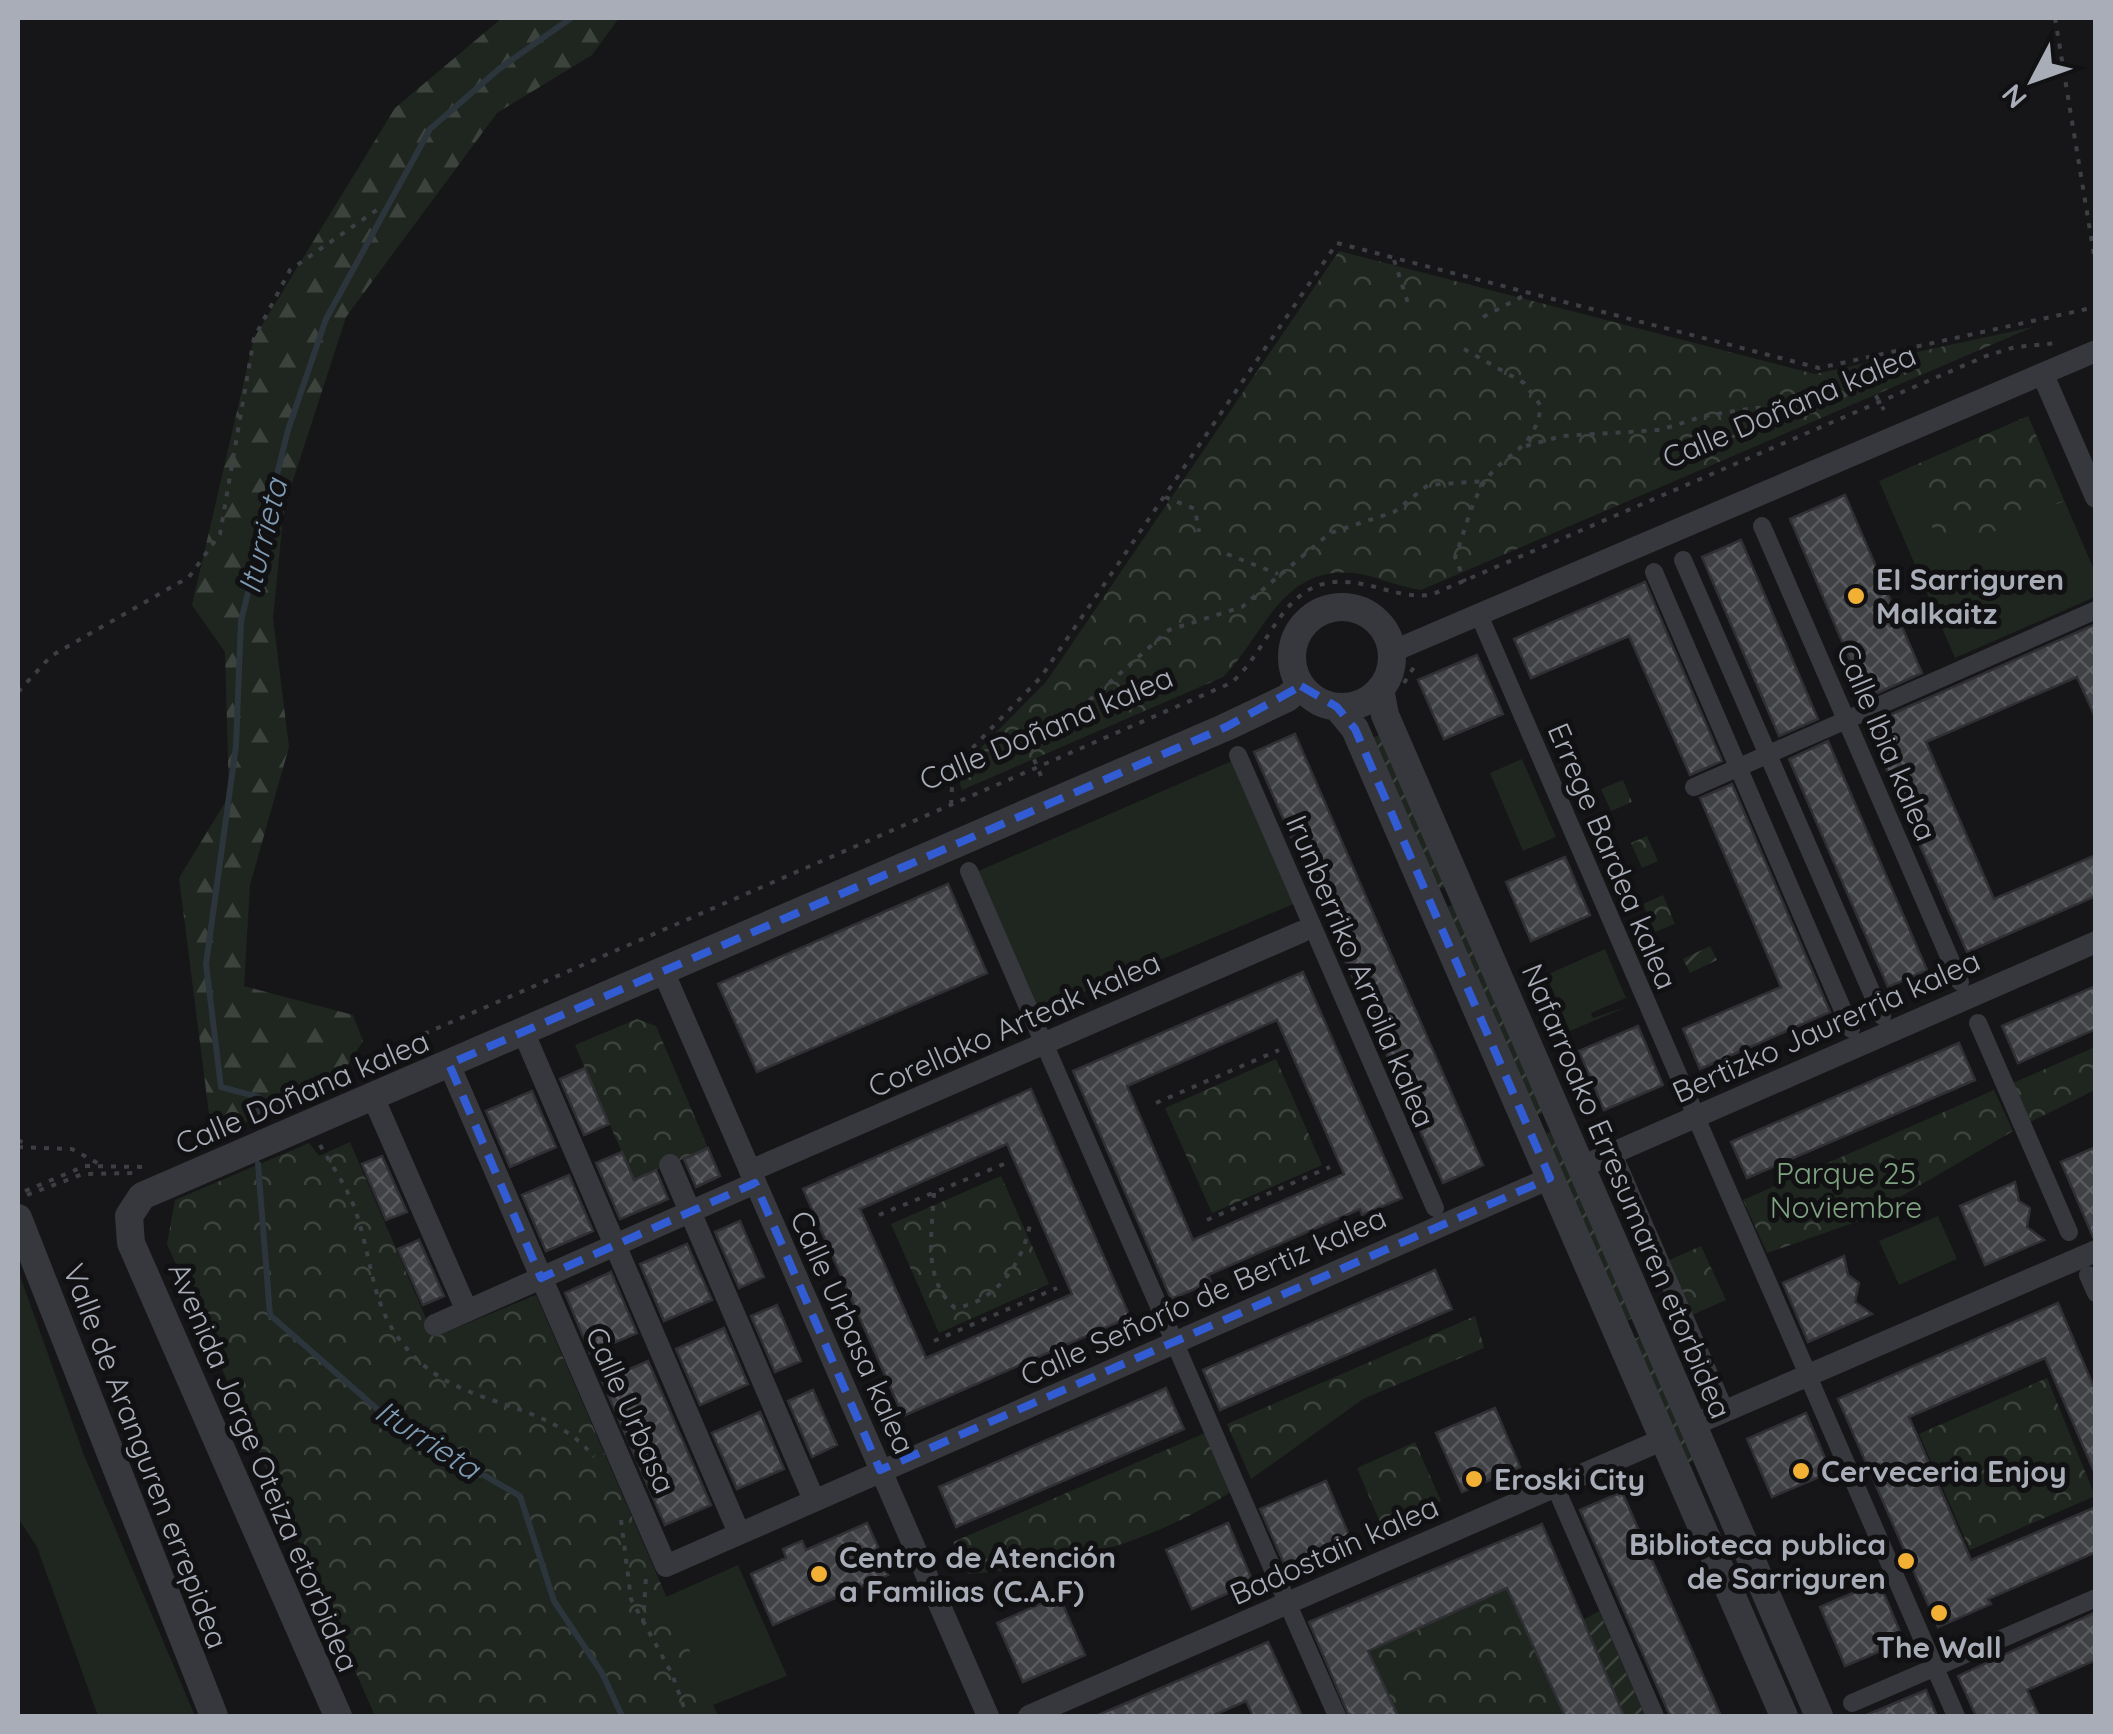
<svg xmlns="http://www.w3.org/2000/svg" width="2113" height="1734" font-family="Quicksand,sans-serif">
<defs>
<pattern id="forest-firs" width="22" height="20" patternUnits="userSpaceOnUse" patternTransform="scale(2.5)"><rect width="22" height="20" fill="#1e261f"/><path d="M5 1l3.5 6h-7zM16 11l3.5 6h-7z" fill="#3c433d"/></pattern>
<pattern id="park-crowns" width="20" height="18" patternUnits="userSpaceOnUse" patternTransform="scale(2.5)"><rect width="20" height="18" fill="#1e261f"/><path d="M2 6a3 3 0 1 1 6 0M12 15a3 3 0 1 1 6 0" fill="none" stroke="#3c433d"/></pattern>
<pattern id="garden-furrows" width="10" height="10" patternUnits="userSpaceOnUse" patternTransform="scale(2.5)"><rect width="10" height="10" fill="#1e261f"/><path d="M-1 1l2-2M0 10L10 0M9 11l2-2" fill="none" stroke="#3c433d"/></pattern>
<pattern id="building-cross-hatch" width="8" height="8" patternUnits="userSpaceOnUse" patternTransform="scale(2.5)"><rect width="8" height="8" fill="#404145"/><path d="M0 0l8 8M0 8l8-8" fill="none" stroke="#595a5e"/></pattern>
</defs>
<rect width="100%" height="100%" fill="#161618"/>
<path fill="#1e261f" d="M2028,416L2095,572V597L1955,658L1879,481Z
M1522,759L1556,837L1523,851L1490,773Z
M1234,760L1296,903L1037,1012L976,872Z
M1605,949L1626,998L1591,1013L1593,1018L1629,1006L1570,1031L1546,975Z
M1938,1216L1957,1259L1899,1285L1879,1241Z
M18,1270L84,1455L195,1716H98L37,1547L18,1518Z
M738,1565L787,1676L713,1705L666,1597Z"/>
<path fill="url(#forest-firs)" d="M502,18H619L592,55L497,113L346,317L284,508L273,618L289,747L250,885L244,986L353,1015L363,1041L336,1083L212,1137L179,878L229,796L225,652L192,605L254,338L395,108Z"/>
<path fill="url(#park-crowns)" d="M1339,251L1815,374L2033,327L1421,590C1397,587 1374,575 1354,573C1281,565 1264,636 1223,677L962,790L958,777L965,764L1046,682Z
M2028,416L2064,501L1944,553L1906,469Z
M1623,780L1632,802L1611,811L1601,789Z
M1647,836L1658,861L1642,868L1631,843Z
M1663,895L1675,924L1655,932L1643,904Z
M637,1019L656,1026L708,1148L634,1180L575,1045Z
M2095,1047V1090L2030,1122L2013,1083Z
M1276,1059L1322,1165L1212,1213L1165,1108Z
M1994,1090L2013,1131L1859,1221L1767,1253L1743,1200Z
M350,1142L434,1337L536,1295L718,1716H375L167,1244L175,1200L309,1143L319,1156Z
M1001,1176L1049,1284L939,1333L891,1224Z
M1701,1246L1726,1300L1692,1315L1667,1261Z
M1475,1316L1484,1348L1363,1399L1251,1479L1227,1424Z
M2047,1378L2095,1496L1970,1550L1919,1434Z
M1205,1433L1231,1492C1148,1544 1065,1566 968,1574L953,1542Z
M1415,1442L1441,1501L1382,1527L1357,1468Z
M1507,1588L1565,1716H1398L1368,1651Z"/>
<path fill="url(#garden-furrows)" d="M1380,735L1446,886L1437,890L1371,738Z
M1454,904L1543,1113L1535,1116L1445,908Z
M1710,946L1717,960L1690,973L1683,959Z
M1552,1131L1633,1318L1624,1322L1544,1135Z
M1641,1336L1694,1460L1685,1464L1632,1340Z
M1599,1611L1645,1716H1624L1583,1620Z"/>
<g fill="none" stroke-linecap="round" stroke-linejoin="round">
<path stroke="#2c353c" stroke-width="6" d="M258,1124V1097L221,1087L206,964L236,746L241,621L288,430L326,319L430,129L499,69L571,18
M258,1164L270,1315L392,1422L520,1496L554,1601L602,1673L622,1716"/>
</g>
<path fill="url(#building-cross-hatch)" stroke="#303034" stroke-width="2.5" fill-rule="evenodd" d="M1845,495L1922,673L1866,698L1790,519Z
M1741,540L1818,719L1779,736L1702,557Z
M1645,582L1722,761L1690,775L1629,636L1531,678L1514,639Z
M2096,624V719L2077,677L1926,742L1994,899L2096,855V896L1967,952L1867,725Z
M1477,655L1503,714L1444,739L1418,680Z
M1295,734L1483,1165L1443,1183L1254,752Z
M1828,741L1927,970L1888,987L1789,759Z
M1732,784L1830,1012L1700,1069L1683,1029L1781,987L1700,798Z
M1565,857L1590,915L1531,941L1506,882Z
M948,884L987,973L757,1072L718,984Z
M1303,972L1402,1198L1362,1215L1360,1209L1208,1275L1211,1282L1171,1299L1073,1071ZM1277,1020L1344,1174L1193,1240L1127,1086Z
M2096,986V1029L2018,1063L2002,1026Z
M1638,1026L1663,1085L1604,1110L1579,1051Z
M1959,1043L1975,1080L1747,1178L1731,1142Z
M585,1068L609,1124L584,1135L560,1079Z
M1031,1089L1130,1317L903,1416L803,1189ZM1007,1144L1072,1294L926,1358L860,1209Z
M532,1091L556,1147L510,1167L486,1111Z
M2096,1147V1236L2093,1237L2061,1162Z
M708,1148L720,1176L696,1187L684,1159Z
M622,1152L634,1180L656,1170L668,1199L620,1219L596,1163Z
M382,1156L407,1212L386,1220L362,1164Z
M569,1175L593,1231L546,1251L522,1195Z
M2015,1182L2019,1201L2030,1208L2027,1227L2044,1240L1985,1265L1960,1206Z
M740,1221L764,1277L739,1288L715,1232Z
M419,1240L444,1296L423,1305L398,1249Z
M687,1244L712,1300L664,1321L640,1264Z
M1844,1256L1848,1275L1859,1283L1855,1302L1872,1314L1808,1342L1783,1283Z
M1435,1270L1452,1309L1220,1410L1203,1370Z
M611,1272L637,1333L590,1353L565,1293Z
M2058,1303L2096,1392V1476L2045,1358L1909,1417L1971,1560L2096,1507V1552L1988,1599L1991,1604L1938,1627L1838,1399Z
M777,1305L801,1361L775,1372L751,1316Z
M724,1328L748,1384L700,1405L676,1349Z
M648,1361L711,1505L665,1525L602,1381Z
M1166,1388L1184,1429L956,1527L939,1487Z
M813,1390L837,1445L812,1457L788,1401Z
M1495,1408L1520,1467L1462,1492L1436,1433Z
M760,1412L784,1469L737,1489L712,1433Z
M1806,1413L1831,1472L1772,1497L1747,1439Z
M1326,1481L1351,1540L1286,1568L1260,1509Z
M1622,1492L1721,1716H1670L1580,1510Z
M867,1523L880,1551L875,1553L888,1575L773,1625L751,1574L786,1558L783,1549L802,1541L806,1550Z
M1228,1523L1253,1582L1192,1609L1166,1550Z
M1542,1524L1624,1716H1565L1507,1588L1368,1651L1398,1716H1349L1309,1622Z
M1879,1582L1904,1641L1845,1666L1820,1607Z
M1059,1596L1085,1655L1023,1682L997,1623Z
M2096,1612V1660L2027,1690L2039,1716H1976L1958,1676Z
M1268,1642L1302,1716H1253L1246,1701L1212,1716H1096Z
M1926,1690L1937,1716H1864Z"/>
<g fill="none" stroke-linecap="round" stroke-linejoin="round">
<path stroke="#3d3f44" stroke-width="4" stroke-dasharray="5 8" stroke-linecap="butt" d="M2055,18L2096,267
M1394,260L1408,303
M1483,317L1527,294
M1464,349L1524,383L1541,406C1534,452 1507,450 1485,481C1471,502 1464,534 1455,557L1465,582
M1526,446L1562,436L1660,430L1704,416L1754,408L1819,405L1870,385L1884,410
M1165,497L1195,509L1199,532
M1227,554L1278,574
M1404,683L1414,667
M18,692L51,656L189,577L220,534L254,338L290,270L381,207
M1041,776L1031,752L1169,630L1242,607L1330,533L1394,512L1428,485L1485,481
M951,805L953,768L1041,677L1337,243L1819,368L2096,307
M1523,968L1577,1092
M359,1074L378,1054L1231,683C1272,648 1282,577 1347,582C1378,584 1397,598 1431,595L1986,356L2015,347L2059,343
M1156,1103L1279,1050
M18,1140L28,1145
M320,1145C332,1166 348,1188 356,1212C376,1273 370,1317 421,1363C473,1409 549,1401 594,1457
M18,1147L72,1149L103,1166
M25,1191L85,1166L146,1167
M934,1193C932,1233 922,1279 955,1308C996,1302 1023,1263 1030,1224
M27,1195L83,1174L134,1173
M879,1215L1004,1164
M1207,1220L1330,1167
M934,1341L1057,1288
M621,1520L631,1599L672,1674L687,1716
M643,1623L646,1578"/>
<path stroke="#37383d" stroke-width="18" d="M1762,526L1960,982
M1683,560L1882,1016
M1654,572L1851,1029
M1483,624L1693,1109
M1238,755L1435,1208
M1694,787L2096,610
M969,871L1041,1037
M1978,1023L2069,1232
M1047,1050L1171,1334
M1698,1122L1806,1370
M1615,1158L1723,1406
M2088,1275L2096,1293
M1177,1348L1284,1595
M1811,1383L1956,1716
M1558,1493L1655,1716
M1290,1609L1337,1716
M1852,1703L2096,1598"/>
<path stroke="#37383d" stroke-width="22" d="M2043,375L2096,497
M1391,652L2096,351
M663,971L988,1716
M523,1031L739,1533
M449,1064L666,1566L1550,1178
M373,1097L467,1311
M670,1165L814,1500
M1581,1167L2096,942
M750,1171L1301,932
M435,1325L755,1183
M1693,1425L2096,1251
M1029,1716L1664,1439"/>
<path stroke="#37383d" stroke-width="28" d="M1292 657a50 50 0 1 1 100 0a50 50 0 1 1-100 0Z
M1380,689L1385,715L1819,1716
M1337,707L1355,729L1784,1716
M18,1218L214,1716
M338,1716L131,1243L129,1216L142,1196L1226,727L1287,698L1301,686"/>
</g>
<path fill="none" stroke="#325cd3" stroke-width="8" stroke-dasharray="20 12" stroke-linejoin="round" d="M1301,686L1337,707L1355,729L1550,1178L880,1470L755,1183L541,1278L449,1064L1226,727Z"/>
<g fill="#f2b134" stroke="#111113" stroke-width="4">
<circle cx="1856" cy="596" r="10"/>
<circle cx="1801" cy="1471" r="10"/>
<circle cx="1474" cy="1479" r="10"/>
<circle cx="1906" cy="1561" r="10"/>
<circle cx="819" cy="1574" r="10"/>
<circle cx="1939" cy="1613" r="10"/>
</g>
<g text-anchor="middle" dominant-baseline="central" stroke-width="10" stroke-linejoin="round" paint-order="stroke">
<g font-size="30" fill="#a8adb8" stroke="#111113">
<text transform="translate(1789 406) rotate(-23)">Calle Doñana kalea</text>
<text transform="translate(1046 728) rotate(-23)">Calle Doñana kalea</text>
<text transform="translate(1887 742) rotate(67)">Calle Ibia kalea</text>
<text transform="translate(1613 856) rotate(67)">Errege Bardea kalea</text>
<text transform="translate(1361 971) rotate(67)">Irunberriko Arroila kalea</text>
<text transform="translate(1014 1024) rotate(-24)">Corellako Arteak kalea</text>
<text transform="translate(1826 1026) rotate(-24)">Bertizko Jaurerria kalea</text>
<text transform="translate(302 1092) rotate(-23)">Calle Doñana kalea</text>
<text transform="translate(1627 1191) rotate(67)">Nafarroako Erresumaren etorbidea</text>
<text transform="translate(1203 1296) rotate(-24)">Calle Señorío de Bertiz kalea</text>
<text transform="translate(853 1332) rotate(66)">Calle Urbasa kalea</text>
<text transform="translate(631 1410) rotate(66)">Calle Urbasa</text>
<text transform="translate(146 1456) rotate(69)">Valle de Aranguren errepidea</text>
<text transform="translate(264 1467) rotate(67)">Avenida Jorge Oteiza etorbidea</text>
<text transform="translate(1334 1550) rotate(-24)">Badostain kalea</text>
</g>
<g font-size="30" font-weight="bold" fill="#a8adb8" stroke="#111113" text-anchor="start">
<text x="1876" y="579">EI Sarriguren<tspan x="1876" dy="34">Malkaitz</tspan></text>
<text x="1821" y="1471">Cerveceria Enjoy</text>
<text x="1494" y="1479">Eroski City</text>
<text x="1886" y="1544" text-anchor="end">Biblioteca publica<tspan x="1886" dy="34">de Sarriguren</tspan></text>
<text x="839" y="1557">Centro de Atención<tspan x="839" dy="34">a Familias (C.A.F)</tspan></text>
<text x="1939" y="1647" text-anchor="middle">The Wall</text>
</g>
<g font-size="30" fill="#7fa381" stroke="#111113">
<text x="1846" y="1173">Parque 25<tspan x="1846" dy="34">Noviembre</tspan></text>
</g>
<g font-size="32" font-style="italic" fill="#7f9bb3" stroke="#111113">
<text transform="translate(262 536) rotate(-76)">Iturrieta</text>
<text transform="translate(428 1439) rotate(33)">Iturrieta</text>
</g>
</g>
<rect width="2113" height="1734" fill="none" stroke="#a8adb8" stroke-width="40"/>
<g transform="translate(2033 80) rotate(229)" stroke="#111113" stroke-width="8" paint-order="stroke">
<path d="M0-8L18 38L0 25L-18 38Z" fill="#a8adb8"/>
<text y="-15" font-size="28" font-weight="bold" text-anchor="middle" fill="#a8adb8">N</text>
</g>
</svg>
